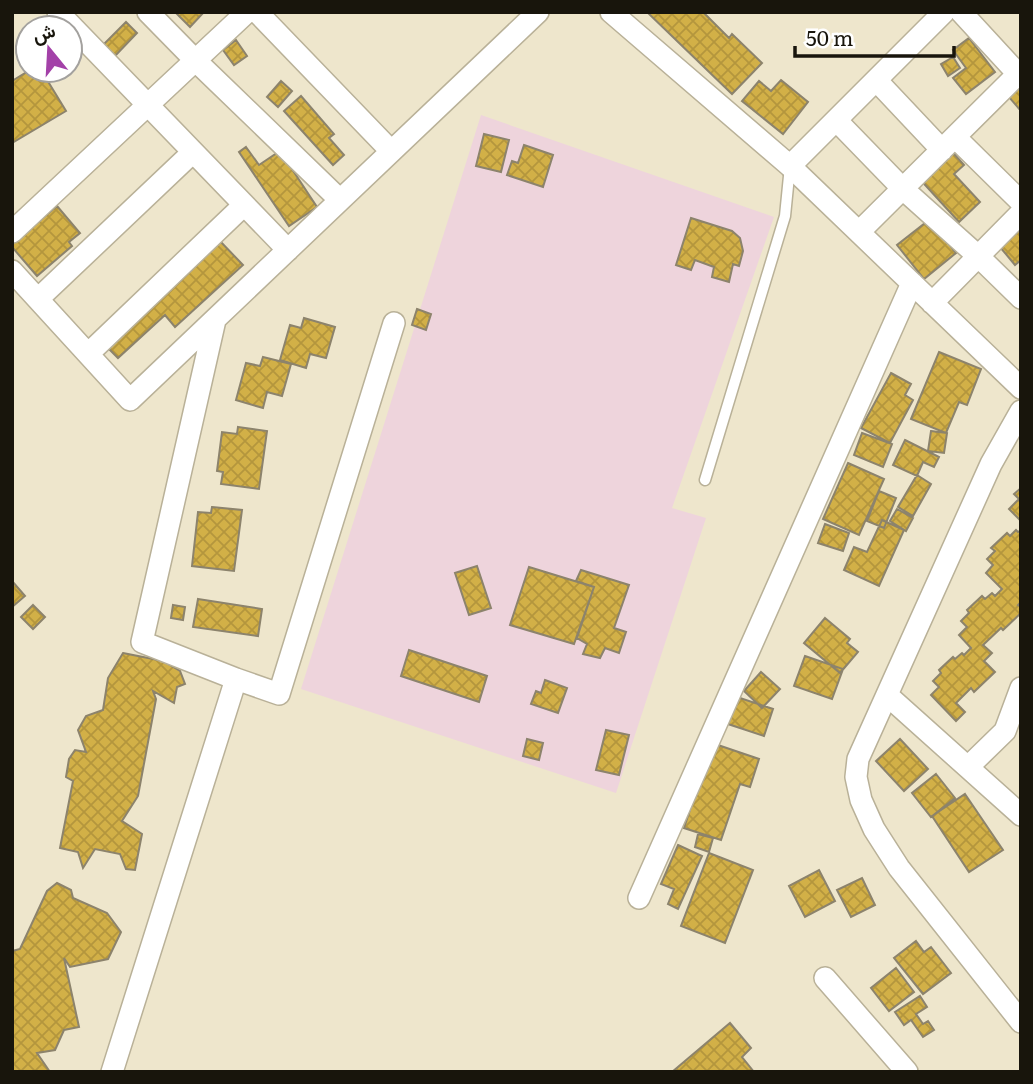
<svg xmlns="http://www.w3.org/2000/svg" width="1033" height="1084" font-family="Literata,Vazirmatn,serif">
<defs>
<pattern id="building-cross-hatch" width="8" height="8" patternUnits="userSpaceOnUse" patternTransform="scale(1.75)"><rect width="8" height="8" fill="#d2b047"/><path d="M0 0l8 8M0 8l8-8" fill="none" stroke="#b4963d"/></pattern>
</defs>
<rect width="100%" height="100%" fill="#eee6cc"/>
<path fill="#eed4dc" d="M481,115L774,217L672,508L706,518L616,793L301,689Z"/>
<path fill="url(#building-cross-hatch)" stroke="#8c836c" stroke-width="2" d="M175,12H204L190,27Z
M647,12H703L729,38L732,34L762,63L732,94Z
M126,22L137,33L114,57L103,45Z
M969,38L995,72L966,94L953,78L966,68L953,50Z
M236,40L247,56L234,65L223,50Z
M953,57L960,68L948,76L941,64Z
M30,70H41L66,111L12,143V81Z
M1021,74V111L1002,89Z
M781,80L808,102L783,134L742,101L759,81L771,91Z
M281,81L292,91L278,107L267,97Z
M301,96L334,134L329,138L344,155L333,165L284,111Z
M484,134L509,140L501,172L476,166Z
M524,145L553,155L543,187L507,175L512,161L518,163Z
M947,146L964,165L954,174L980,202L959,222L916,175Z
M246,147L259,165L280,151L317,207L289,226L239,152Z
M57,206L80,233L69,242L72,246L37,276L12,247V244Z
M691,218L732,231L740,238L743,251L739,266L733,264L729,282L712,277L714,267L695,260L691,270L676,265Z
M929,220L956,253L924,279L897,245Z
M1021,229V260L1015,265L1000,247Z
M219,240L243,265L175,327L165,315L118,358L105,345Z
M417,309L431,314L426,330L412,325Z
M304,318L335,327L326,358L310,354L306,368L280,360L290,325L301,328Z
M939,352L981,369L967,405L959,402L946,433L911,419Z
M263,357L291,364L282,396L267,392L263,408L236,400L246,363L260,366Z
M891,373L911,384L905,395L913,400L890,443L861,428Z
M238,427L267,431L259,489L221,484L223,472L217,471L222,432L237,434Z
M931,431L947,433L944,453L928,451Z
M862,433L892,444L883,467L854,455Z
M905,440L939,457L934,467L923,462L917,476L893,465Z
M848,463L884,479L859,535L823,519Z
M917,475L931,484L913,516L898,507Z
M1021,488V521L1009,509L1019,499L1014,494Z
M879,491L896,498L884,528L867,521Z
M212,507L242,510L234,571L192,566L198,512L211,513Z
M897,509L913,518L906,531L890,521Z
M882,520L904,530L879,586L844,570L854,547L867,552Z
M825,524L849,533L843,551L818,543Z
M1016,530L1018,532L1021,530V602L1018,605L1021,607V613L1003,630L1001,628L983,645L992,653L984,661L995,672L974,692L971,688L956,703L965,712L956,721L931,695L939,687L933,681L941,673L939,670L953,657L955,659L962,653L964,655L971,648L959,635L967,627L961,621L969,613L967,610L982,596L985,599L992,593L995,596L1002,589L986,573L993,565L987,559L995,551L991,548L1007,533L1010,536Z
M477,566L491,608L469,615L455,573Z
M529,567L594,587L574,644L510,625Z
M581,570L629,585L614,628L626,632L619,653L605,648L600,658L583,654L587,644L577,638L594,587L576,581Z
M12,581L25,596L12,607Z
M198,599L262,609L258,636L193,627Z
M33,605L45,617L33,629L21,617Z
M173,605L185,607L183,620L171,618Z
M825,618L850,639L847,643L858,652L840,673L804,643Z
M409,650L487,676L479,702L401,676Z
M123,653L163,661L180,671L185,684L177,687L174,703L153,691L156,699L138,796L122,821L142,834L135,870L126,869L120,854L95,849L83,868L78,852L60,848L73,781L66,777L69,759L75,750L86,752L78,730L86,716L103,710L108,678Z
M805,656L843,669L832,699L794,686Z
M761,672L780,689L762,708L744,691Z
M545,680L567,688L558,713L531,704L536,691L541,693Z
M737,697L773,709L764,736L728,724Z
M606,730L629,735L619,775L596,770Z
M527,739L543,743L539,760L523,756Z
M900,739L928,769L904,791L876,761Z
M712,743L759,759L750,787L740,784L721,840L684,828Z
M936,774L955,798L931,817L912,793Z
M965,794L1003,850L969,872L932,816Z
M698,834L713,838L709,852L695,847Z
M678,845L702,856L678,909L668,904L674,889L661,884Z
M709,853L753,870L725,943L681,926Z
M819,870L835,901L805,917L789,886Z
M862,878L875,905L851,917L837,890Z
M57,883L71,890L73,898L107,913L121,932L108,959L70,967L64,958L79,1027L64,1030L55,1050L37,1053L50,1072H12V951L20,949L47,891Z
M916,941L924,952L931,947L951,973L923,994L894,958Z
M896,968L914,992L889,1011L871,988Z
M920,996L927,1007L916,1014L923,1024L928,1021L934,1030L923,1037L911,1020L904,1025L895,1012Z
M730,1023L751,1048L742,1057L754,1072H672Z"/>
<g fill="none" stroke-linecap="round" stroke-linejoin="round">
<defs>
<path id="service" d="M705,480L785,216L790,166"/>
<path id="minor" d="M58,12L288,250
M148,12L195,60L340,200
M257,12L391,151
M611,12L790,166L1021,388
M961,12L1018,74
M876,80L942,150
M836,120L903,189L978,256L1021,298
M955,137L1021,202
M790,166L944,12
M12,232L247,12
M859,232L1021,71
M12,271L130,400L538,12
M38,299L193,152
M932,303L1021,213
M215,320L142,642L236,679L279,694L394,323
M88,354L244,205
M1021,411L991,464L858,759L856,777L861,800L874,829L899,868L1021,1022
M887,695L1021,815
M968,767L1005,731L1021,688
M639,898L912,283
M825,978L907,1072
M112,1072L236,679"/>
</defs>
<use href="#service" stroke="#b9b198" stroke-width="13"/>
<use href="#minor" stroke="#b9b198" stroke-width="24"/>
<use href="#service" stroke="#fff" stroke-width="10"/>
<use href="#minor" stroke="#fff" stroke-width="21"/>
</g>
<rect width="1033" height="1084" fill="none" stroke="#18150c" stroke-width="28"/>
<g transform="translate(49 49) rotate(342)"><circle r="33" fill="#ffffff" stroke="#a3a19e" stroke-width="2"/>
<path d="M0-5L12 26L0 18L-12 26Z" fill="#a341a8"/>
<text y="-10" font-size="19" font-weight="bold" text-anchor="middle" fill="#18150c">ش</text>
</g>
<path d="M795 46v10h159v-10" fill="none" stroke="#18150c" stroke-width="3.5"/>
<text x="806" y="46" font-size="21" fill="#18150c" stroke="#ffffff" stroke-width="5" paint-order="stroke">50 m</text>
</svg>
